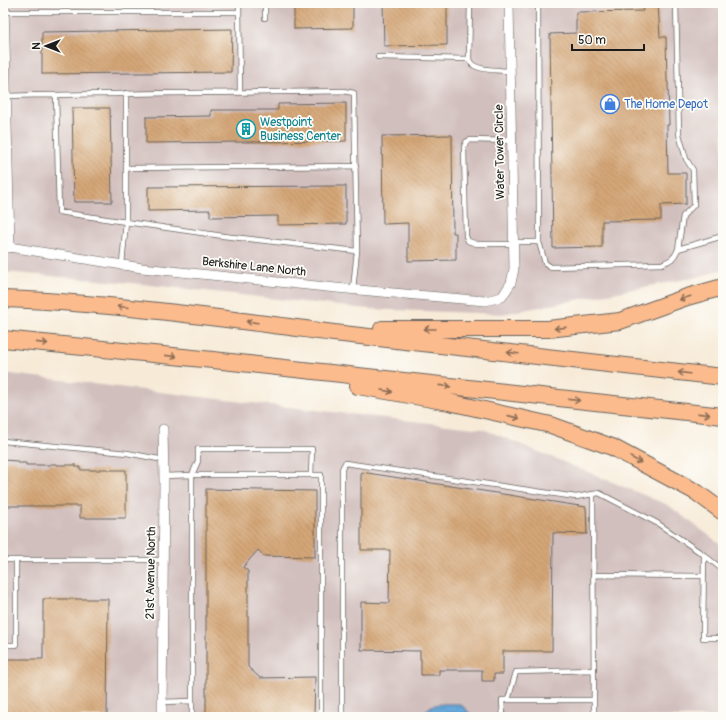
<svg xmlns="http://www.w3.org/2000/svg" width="726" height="720" font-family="Pangolin,sans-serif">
<defs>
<pattern id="water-rules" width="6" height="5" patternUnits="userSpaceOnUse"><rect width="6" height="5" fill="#67a9dc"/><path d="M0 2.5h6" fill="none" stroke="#5489b2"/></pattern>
<pattern id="building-back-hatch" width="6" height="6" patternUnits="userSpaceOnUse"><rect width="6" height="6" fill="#d4a677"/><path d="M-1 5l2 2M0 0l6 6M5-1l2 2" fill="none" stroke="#b58e66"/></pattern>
</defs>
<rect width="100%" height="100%" fill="#fdfcf7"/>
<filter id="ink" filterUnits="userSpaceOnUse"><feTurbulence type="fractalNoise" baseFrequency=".025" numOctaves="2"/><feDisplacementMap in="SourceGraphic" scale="8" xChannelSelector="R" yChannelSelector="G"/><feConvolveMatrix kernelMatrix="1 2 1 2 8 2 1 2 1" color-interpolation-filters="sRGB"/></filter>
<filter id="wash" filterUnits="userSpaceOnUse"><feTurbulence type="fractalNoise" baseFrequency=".012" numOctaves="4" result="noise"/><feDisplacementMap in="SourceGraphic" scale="16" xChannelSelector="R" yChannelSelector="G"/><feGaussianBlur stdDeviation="0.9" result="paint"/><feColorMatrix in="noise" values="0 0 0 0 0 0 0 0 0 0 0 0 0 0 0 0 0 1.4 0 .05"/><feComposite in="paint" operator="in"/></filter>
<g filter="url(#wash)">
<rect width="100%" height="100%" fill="#f7ebd8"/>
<path fill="#d1bfbe" d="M3,3H723V269L697,277L502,314L368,309L132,283L3,272Z
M3,373L243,402L483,429L668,505L723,546V717H3Z"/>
<path fill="url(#water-rules)" stroke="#42627c" d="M443,704H460L474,717H417L433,705Z"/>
<g id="blocks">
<path fill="url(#building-back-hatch)" d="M294,3H353V28L294,29Z
M383,3H447V45L384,46Z
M642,3H658L660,37H666L667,82H668L669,125H667L668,173H686V204L661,205V220L602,221V247L553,248L550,34L576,33V12L643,11Z
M232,29L231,72L42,74V32Z
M346,103V141L146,143V117L211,116V110H278V104Z
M72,108H110L112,202H74Z
M452,135L453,233H456V260L408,261V223L383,224L382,136Z
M346,186V224L278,225V216L210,217V210L148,211V187Z
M3,460L17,461V463H26V465H50V464H57V465H76V467H80V470H100V469H108V470H126V518H80V506H3Z
M361,472L586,507L587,534L553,533L552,651H503V674H494V681H482V670H439V675H421V659H420V651L361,650V602L389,603L390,550H361Z
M206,489L315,491V557L264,556L258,550L243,567L248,571V667L260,678L315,677L314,717H206Z
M43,599H108L107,717H3V659H43Z"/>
</g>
</g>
<g filter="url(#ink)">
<use href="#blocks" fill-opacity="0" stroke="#69645e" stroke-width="1"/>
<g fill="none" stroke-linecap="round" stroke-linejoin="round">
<defs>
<path id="service" d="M239,3L240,93
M265,3V18
M470,3L469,59C470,62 472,65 475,66C483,71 501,70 510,71
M538,3L539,225V242L545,263L551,267L662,264C671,260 674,259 678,249L723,236
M676,3L679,134L686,159L693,170L694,205L683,216L678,249
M3,12H239
M378,57L469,59
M56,95L59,212L126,222V93
M6,96C118,93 230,93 343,91L354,93L357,251
M512,141L470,140L466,142L464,147L466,236L468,241L477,244H514
M126,168L356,166
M514,242H539
M122,264L126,222L223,236L357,251L353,289
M3,441L127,453L164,460
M164,476L192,475H311
M593,494L594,717
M704,555L723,570
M3,560H163
M593,575L704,576
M3,645H16V560
M508,700L516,672L594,670
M162,702L192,701
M192,717V475L198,461V449H312L311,475H321V717
M342,717V469L345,463L576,497L599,493L657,523L704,555L703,638H723
M503,717L502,700H594"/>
<path id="minor" d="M3,246L142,268L336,288L485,301L502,297L511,283L514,269L509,3
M162,717L164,481L163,429"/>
<path id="tertiary" d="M3,3L9,247"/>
<path id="motorway" d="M3,299C64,301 125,307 185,314C235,320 285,326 334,333L723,377
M382,329H548L620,321L687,297L723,287
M3,339L213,360L723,416
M358,386L449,402L551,425L612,447L696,492L723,512"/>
</defs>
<use href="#service" stroke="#69645e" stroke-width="6"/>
<use href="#minor" stroke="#69645e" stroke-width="10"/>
<use href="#tertiary" stroke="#69645e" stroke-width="12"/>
<use href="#motorway" stroke="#69645e" stroke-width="18"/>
<use href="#service" stroke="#fff" stroke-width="4.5"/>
<use href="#minor" stroke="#fff" stroke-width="9"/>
<use href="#tertiary" stroke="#fff" stroke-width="11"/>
<use href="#motorway" stroke="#fbbb8d" stroke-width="16"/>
</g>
<defs><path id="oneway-shaft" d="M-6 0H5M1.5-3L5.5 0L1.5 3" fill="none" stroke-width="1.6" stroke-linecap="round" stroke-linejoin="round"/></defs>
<g stroke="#8c6c54">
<use href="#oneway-shaft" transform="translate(685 298) rotate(162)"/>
<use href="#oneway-shaft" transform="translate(123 307) rotate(-175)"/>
<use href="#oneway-shaft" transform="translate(252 322) rotate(-173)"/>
<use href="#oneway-shaft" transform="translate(560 328) rotate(173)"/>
<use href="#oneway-shaft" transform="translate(430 329) rotate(180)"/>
<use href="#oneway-shaft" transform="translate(42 343) rotate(6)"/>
<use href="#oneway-shaft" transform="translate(513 353) rotate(-173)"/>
<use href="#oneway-shaft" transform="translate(171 356) rotate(6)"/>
<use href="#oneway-shaft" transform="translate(684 373) rotate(-173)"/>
<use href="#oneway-shaft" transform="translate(445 386) rotate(6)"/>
<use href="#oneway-shaft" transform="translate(387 391) rotate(10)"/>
<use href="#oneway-shaft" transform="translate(574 400) rotate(6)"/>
<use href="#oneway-shaft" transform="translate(704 414) rotate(6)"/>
<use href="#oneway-shaft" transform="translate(514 417) rotate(13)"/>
<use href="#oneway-shaft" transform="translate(636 460) rotate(28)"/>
</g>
</g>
<defs>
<symbol id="shop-ring" viewBox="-11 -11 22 22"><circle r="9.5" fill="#fdfcf7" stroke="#3f7fe0" stroke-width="1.5"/><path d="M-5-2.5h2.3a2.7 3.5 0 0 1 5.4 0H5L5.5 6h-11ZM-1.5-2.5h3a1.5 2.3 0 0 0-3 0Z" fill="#3f7fe0"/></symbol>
<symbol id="building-ring" viewBox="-11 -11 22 22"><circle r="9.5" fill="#fdfcf7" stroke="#0f9aa8" stroke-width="1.5"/><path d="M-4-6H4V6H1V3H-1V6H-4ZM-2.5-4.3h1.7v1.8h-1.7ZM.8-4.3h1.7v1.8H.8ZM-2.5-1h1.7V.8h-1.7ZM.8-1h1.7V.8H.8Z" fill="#0f9aa8"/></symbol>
</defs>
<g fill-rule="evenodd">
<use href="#shop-ring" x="599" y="93" width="22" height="22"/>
<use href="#building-ring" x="235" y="118" width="22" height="22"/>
</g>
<g text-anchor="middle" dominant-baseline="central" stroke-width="3.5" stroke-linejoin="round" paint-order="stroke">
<g font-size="12" fill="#366cbe" stroke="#fdfcf7" text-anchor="start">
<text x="624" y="104">The Home Depot</text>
</g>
<g font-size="12" fill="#0d838f" stroke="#fdfcf7" text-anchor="start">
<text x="260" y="122">Westpoint<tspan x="260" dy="14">Business Center</tspan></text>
</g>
<g font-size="12" fill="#1c1c1c" stroke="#fdfcf7">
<text transform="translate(500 152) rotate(-91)">Water Tower Circle</text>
<text transform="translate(254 267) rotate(6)">Berkshire Lane North</text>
<text transform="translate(151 573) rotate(-89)">21st Avenue North</text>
</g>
</g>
<rect width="726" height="720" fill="none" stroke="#fdfcf7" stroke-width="16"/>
<g transform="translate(46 46) rotate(270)" stroke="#fdfcf7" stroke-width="3" paint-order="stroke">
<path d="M0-3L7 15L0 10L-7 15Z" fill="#1c1c1c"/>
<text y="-6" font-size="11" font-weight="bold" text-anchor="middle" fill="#1c1c1c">N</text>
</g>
<path d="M572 44v6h72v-6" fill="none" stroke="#1c1c1c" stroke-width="2"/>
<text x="578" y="44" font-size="12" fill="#1c1c1c" stroke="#fdfcf7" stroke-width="3" paint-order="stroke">50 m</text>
</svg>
